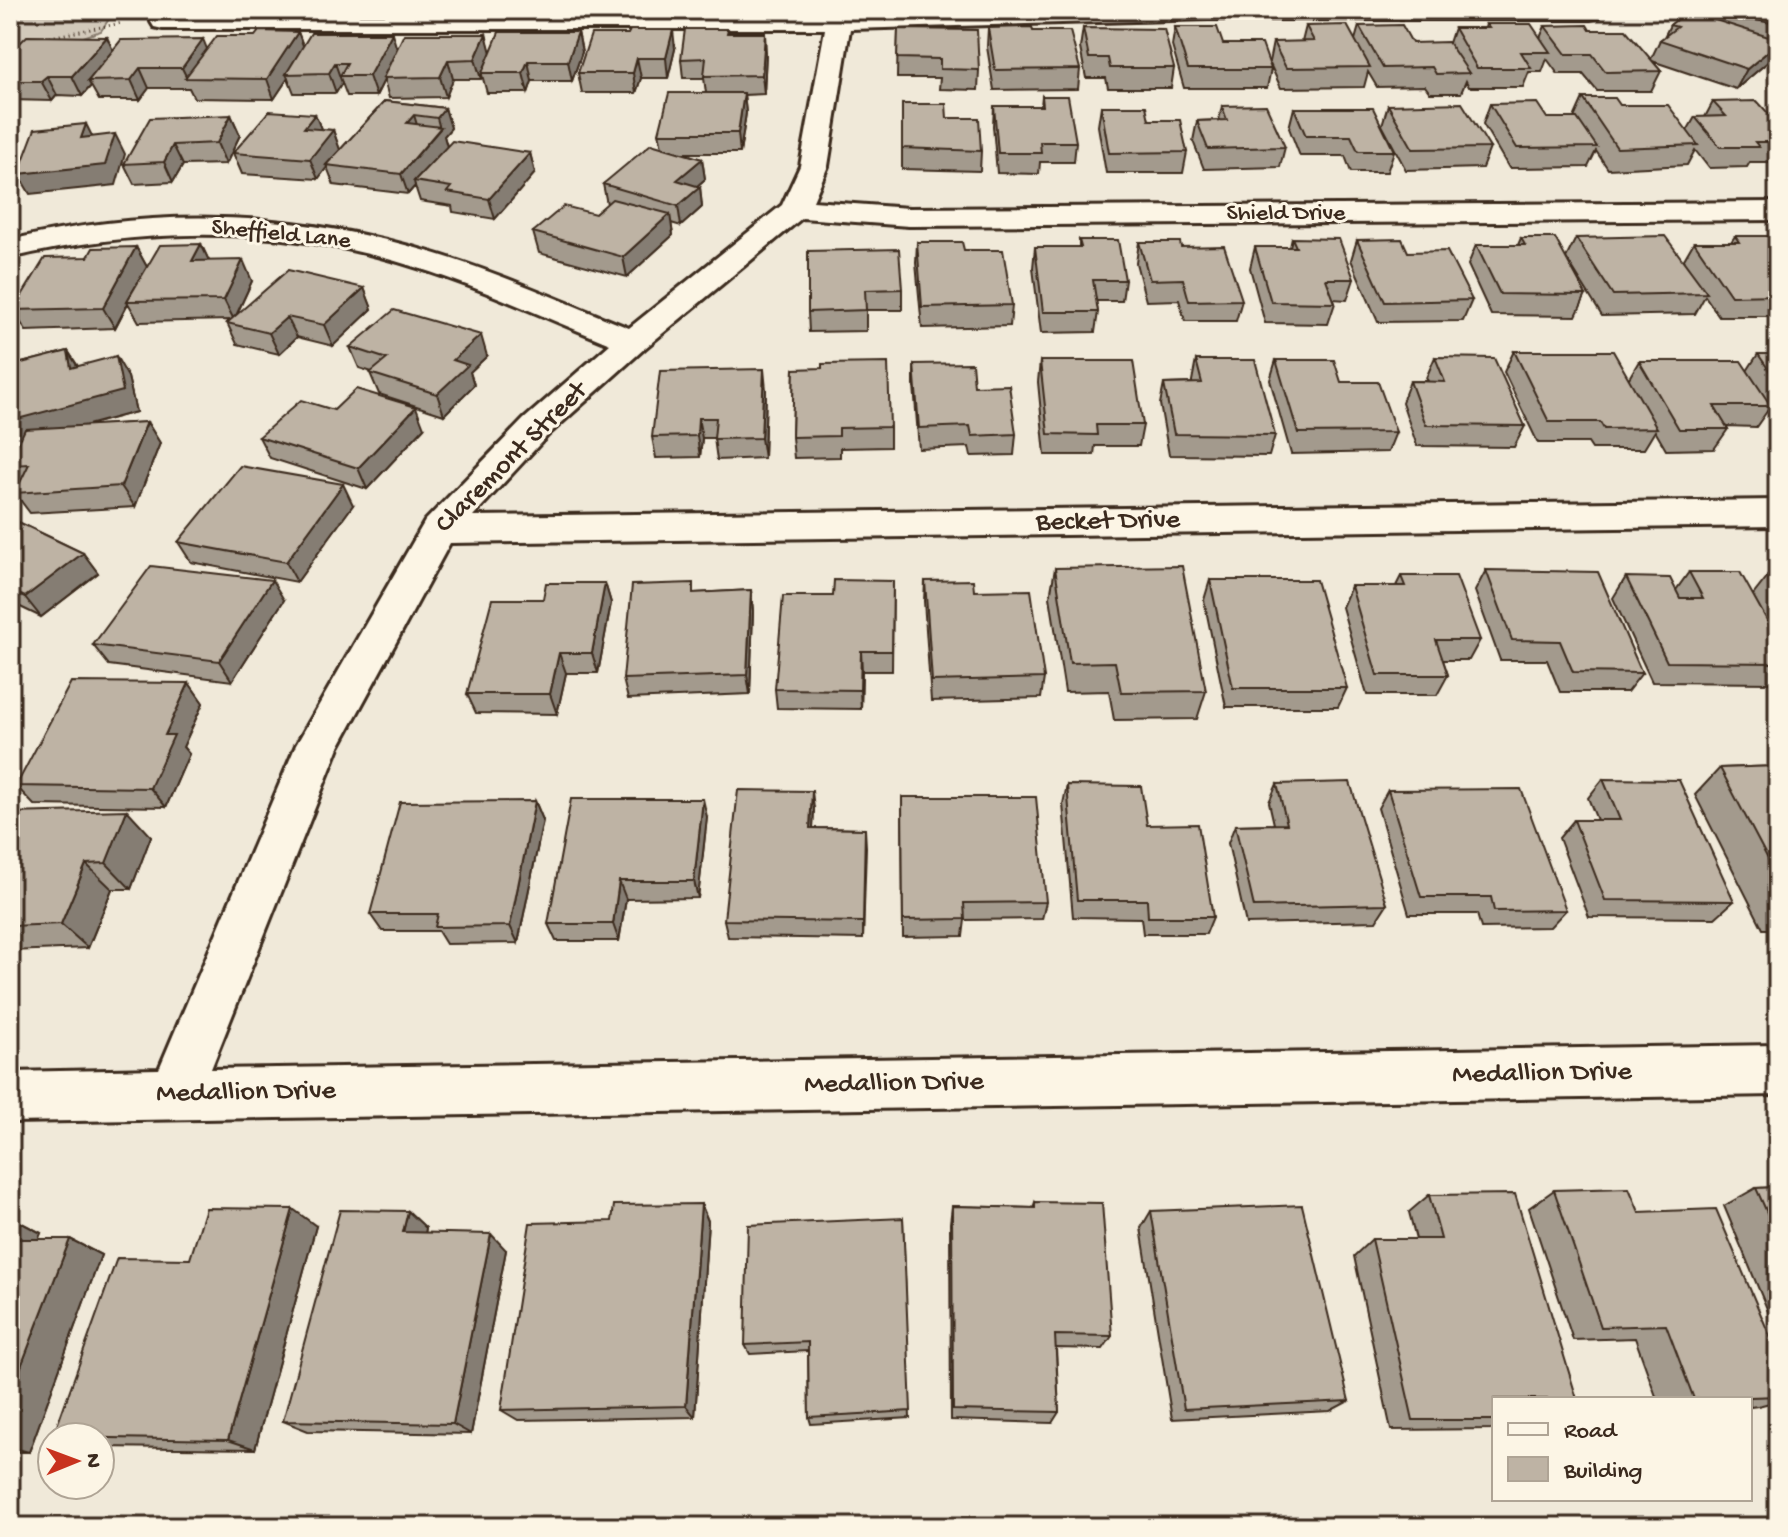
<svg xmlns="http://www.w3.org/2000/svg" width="1788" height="1537" font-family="'Gochi Hand',sans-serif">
<rect width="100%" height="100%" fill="#f0e9d9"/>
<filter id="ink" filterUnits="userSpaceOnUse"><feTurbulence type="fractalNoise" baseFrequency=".0125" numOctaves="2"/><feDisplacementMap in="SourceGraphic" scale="16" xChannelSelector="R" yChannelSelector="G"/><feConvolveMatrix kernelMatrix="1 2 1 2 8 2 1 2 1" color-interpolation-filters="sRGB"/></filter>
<g filter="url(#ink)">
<path fill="#d2c9ba" stroke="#867a6c" stroke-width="2" d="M10,10H115L101,31L39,52L10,80Z"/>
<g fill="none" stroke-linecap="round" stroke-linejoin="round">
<defs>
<path id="street" d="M151,10H175V15H828L829,10H853L852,14L1010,10H1601L1599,17L1590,19H1208L850,29L828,166L813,201L909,208L1778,202V220L909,226L802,218L645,348L548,435L473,516L1778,500V526L450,543L339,747L211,1069L1778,1045V1095L10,1122V1072L159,1069L296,745L425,521L524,419L610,344C534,313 458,277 377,256C257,225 130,230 10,258V240C150,207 292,210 430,252C498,272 563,302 629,328L782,205L800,166L825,29H163L154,27L151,22Z"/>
</defs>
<use href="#street" stroke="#3b2a1e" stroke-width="6"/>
<path stroke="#3b2a1e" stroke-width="3" stroke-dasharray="1 4" stroke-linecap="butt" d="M50,37L122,23"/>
<use href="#street" fill="#fcf5e5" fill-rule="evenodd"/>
</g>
<path fill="#a39a8d" stroke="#3b2a1e" stroke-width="2" d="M1682,10H1778L1776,24L1769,37L1778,40V46L1770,60L1736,89L1652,61L1661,71L1651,91H1597L1583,74H1558L1547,59L1542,72H1529L1523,87H1469L1466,81L1461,93H1430L1425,86L1377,87L1368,72L1364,87L1281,88L1270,64L1271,69L1267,88H1184L1172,46L1175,27L1269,62L1273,42H1302L1306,26L1355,40L1359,26L1412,43H1449L1454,28H1485L1486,24L1540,38L1545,26L1590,30L1651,59L1660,40L1664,37L1670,25L1679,18Z
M988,28L1033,31L1080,69L1078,89L994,90L987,47Z
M1083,28L1174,68L1171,88H1108L1106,78H1086L1080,48Z
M898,29L979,70L978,90L939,89L940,78H897Z
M298,32L303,46L397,49L486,34L490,52L578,32L582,52L572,81H532L528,93H487L482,75L481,79H453L446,97L389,98L384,80L376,96H347L342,83L336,93H294L288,78L274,99L194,98L189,88H149L140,100H99L91,86L82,96L57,95L52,101L10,100V53L113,50L207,49L255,36Z
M728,33L766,52L764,94L744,95L746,113L740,153H683L702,159L705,179L697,186L700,187L702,207L681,226L671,223L673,235L627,277L539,253L533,232L595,214L607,204L603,184L662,147L659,133L706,93L704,78H683L681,59Z
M675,49L668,78H641L636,93H582L578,73Z
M1042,96L1076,142L1074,162H1040L1039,174L997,173L993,126L994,106H1041Z
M1583,98L1620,105L1687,131L1695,117H1705L1713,102L1773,118L1778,108V162H1750L1747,167L1709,168L1695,150L1687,165L1608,169L1596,151L1588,167L1509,168L1483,124L1490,104L1547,118H1574Z
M385,101L445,108L451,128L444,136L447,146L530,153L535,173L495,219L453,212L452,206L420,201L415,186L408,194L334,185L327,167L318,179L242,174L233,153L315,114L321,129L333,130L340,150Z
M902,104L947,118L981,151L980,171L902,169Z
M1388,105L1490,148L1482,168L1406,170L1382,125Z
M1101,106L1149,120L1187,152L1183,173H1106L1098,126Z
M1222,106L1285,147L1280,167L1204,169L1193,141L1197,121L1219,120Z
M1294,108L1394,151L1387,172H1351L1345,156H1300L1289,128Z
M231,115L240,135L226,164L183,165L173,182L134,184L124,164Z
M1735,236L1778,242V316H1719L1705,296L1695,314L1602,316L1566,258L1576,238L1683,261L1694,242H1731Z
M1292,238L1354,279L1347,300L1333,299L1335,303L1328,324L1265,323L1250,268L1255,247H1290Z
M1521,238L1586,295L1576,316L1491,315L1468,265L1476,245H1518Z
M1079,240L1125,280L1122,301H1096L1098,312L1095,332L1041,333L1033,268L1035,247H1079Z
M1357,240L1472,300L1463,321L1378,322L1351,260Z
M917,242L1012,305L1010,326L922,328L916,263Z
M1139,242L1181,247L1242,300L1236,321H1185L1179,300L1146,301L1136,263Z
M201,244L209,261L252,281L237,314L364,288L372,309L333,346L297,337L279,354L237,344L227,323L230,320L139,322L128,303L115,328L26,331L13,310L88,257L136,247L147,267Z
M808,251L902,289V310H866V331L809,332L808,312Z
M350,347L487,356L470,372L474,385L444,415L379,394L370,373L372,372L359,368Z
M68,351L78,366L128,377L136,412L83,426L147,422L160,443L135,507L30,513L15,493L20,482L10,468V461L19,443L14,445L10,440V366Z
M1514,351L1629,378L1639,361L1747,371L1758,354H1778V426L1768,410L1756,427L1726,426L1728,429L1714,449L1666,450L1655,431L1644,449H1592L1588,443H1538L1504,372Z
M1435,357L1525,426L1514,447L1417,446L1402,402L1410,381H1428L1426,378Z
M1196,360L1275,435L1269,456L1169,455L1160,404L1164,384L1192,383V381Z
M1276,360L1341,382L1396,432L1388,452L1291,454L1270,380Z
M1040,361L1143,425L1139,446H1095L1094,455H1045L1038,382Z
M914,364L974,386L1016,434L1014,455L971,456L969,447L919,449L914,385Z
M794,369L890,427V447L840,448V457L794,458L792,437Z
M766,390L764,458L717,460L714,438H702L700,457L656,458L652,437Z
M424,428L367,489L270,458L259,437Z
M353,505L297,582L191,562L178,542Z
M10,518L83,553L98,573L41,617L10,602Z
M1055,568L1206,691L1197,719L1114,720L1109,691L1065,692L1050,597Z
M1486,570L1642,673L1627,692H1560L1547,660H1500L1475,591Z
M1689,572L1753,595L1768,576H1778V637L1767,620L1778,663V679L1774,683L1652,682L1613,598L1626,577L1676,590Z
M1401,576L1480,640L1469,660H1443L1448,675L1437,695H1367L1342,607L1351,586H1396Z
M1210,580L1347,688L1338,707H1226L1204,600Z
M893,581L892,671H862L861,709L777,708L775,689L833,596Z
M925,581L974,591L1044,678L1041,698L931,701L924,601Z
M605,583L611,603L598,673H566L557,714L476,713L467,694L543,599Z
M751,590L753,611L750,694L628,699L623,679L695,593Z
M284,600L232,681L109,665L93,645Z
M189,683L203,703L183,747L189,754L166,807L34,805L16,786Z
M1778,766V929H1763L1695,795L1720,768Z
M1603,779L1734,901L1715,918L1589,917L1559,838L1574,820H1597L1588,798Z
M1277,784L1387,904L1376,921L1246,924L1228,843L1235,825L1274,824L1269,802Z
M1067,785L1147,825L1213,917L1206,934H1143L1141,918L1073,917L1063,804Z
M1388,790L1566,910L1550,927L1481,928L1477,914H1409L1378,808Z
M902,797L1046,902L1042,919L965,920L963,936L903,937Z
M535,801L543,820L518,943L446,944L438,931H382L370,914Z
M814,809L813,828L865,829L863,939L728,937L724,920Z
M10,813L151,836L131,889H112L88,948L10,951Z
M707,817L698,898L626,899L619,941H556L548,924Z
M1778,1187V1335L1724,1206L1756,1188Z
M1554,1190L1639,1212L1778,1355V1401L1758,1406L1750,1407V1399H1657L1635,1338L1573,1340L1529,1208Z
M1429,1195L1494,1399V1429L1391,1430L1354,1256L1372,1239H1416L1409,1212Z
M1035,1202L1112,1336L1103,1349L1056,1348L1059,1412L1052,1423L951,1420L950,1223L952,1206L1033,1208Z
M701,1204L708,1221L695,1417L518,1420L501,1410L612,1221Z
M408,1211L426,1228L425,1233L506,1250L471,1434L308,1431L283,1421Z
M1151,1211L1349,1401L1330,1411L1172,1419L1141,1228Z
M10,1217L41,1233L38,1239H70L101,1255L29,1452H10Z
M903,1218L910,1418L811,1424L809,1417L808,1351L750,1354L745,1345Z
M316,1226L255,1449L100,1447V1437L190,1259Z"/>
<path fill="#857d73" stroke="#3b2a1e" stroke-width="2" d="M673,30L675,49L668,78L666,58Z
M298,32L305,51L286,74L288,78L274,99L267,79Z
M578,32L582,52L572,81L568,61Z
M392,33L398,53L383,78L384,80L376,96L369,76Z
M765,33L766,52L764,94L762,75Z
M486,34L491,53L482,73L481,79L475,59Z
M107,37L116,57L88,81L91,86L82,96L72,76Z
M203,39L211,59L187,78L182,68Z
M1778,43V46L1770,60L1736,89L1747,69Z
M637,58L641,78L636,93L633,73Z
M448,60L453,79L446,97L440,77Z
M528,61L532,81L528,93L523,73Z
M335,63L342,83L336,93L329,73Z
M140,68L149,88L140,100L131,80Z
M47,76L57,95L52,101L41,81Z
M744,93L746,113L740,153L738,133Z
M445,108L451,128L444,136L447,147L414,181L415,186L408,194L401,174L440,129L437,118Z
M315,114L323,134L304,128Z
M231,115L240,135L226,164L217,143Z
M414,115L420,135L407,123Z
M86,124L96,144L81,138Z
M333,130L340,150L326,165L327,167L318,179L310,159Z
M115,134L125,154L116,185L30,194L18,174Z
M173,145L183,165L173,182L164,162Z
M530,153L535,173L495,219L489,199Z
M702,159L705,179L680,201L677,180Z
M700,187L702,207L681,226L678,206Z
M670,214L673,235L627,277L623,257Z
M201,244L211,265L192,261Z
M136,247L147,267L127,301L128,303L115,328L103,308Z
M243,260L252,281L234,320L224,300Z
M364,288L372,309L333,346L324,325Z
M287,317L297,337L279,354L269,333Z
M481,335L487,356L470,372L474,385L444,415L437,394L453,360Z
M68,351L81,372L71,368Z
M116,356L128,377L136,412L14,445L10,440V421Z
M764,369L766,390L764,458L761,438Z
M416,407L424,428L367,489L358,468Z
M698,418L702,438L700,457L697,436Z
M147,422L160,443L135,507L121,486Z
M343,484L353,505L297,582L286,562Z
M83,553L98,573L41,617L25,597Z
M272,580L284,600L232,681L219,661Z
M605,583L611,603L598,673L592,653Z
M751,590L753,611L750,694L747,675Z
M861,651L862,671L861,709L860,690Z
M559,653L566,673L557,714L550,694Z
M189,683L203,703L183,747L189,754L166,807L150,788L165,735Z
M812,791L814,809L812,846L810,828Z
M703,799L707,817L698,898L694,881Z
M535,801L543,820L518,943L510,926Z
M127,810L151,836L131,889L106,863Z
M865,829L866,847L863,939V922Z
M86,864L112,889L88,948L61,924Z
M619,881L626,899L619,941L613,924Z
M701,1204L708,1221L695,1417L686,1406Z
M293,1209L316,1226L255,1449L228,1440Z
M408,1211L426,1228L422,1249L403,1232Z
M10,1217L41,1233L32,1256L10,1245Z
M491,1234L506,1250L471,1434L453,1424Z
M70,1239L101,1255L29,1452L10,1447V1395Z"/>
<path fill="#beb3a4" stroke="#3b2a1e" stroke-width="2" d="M1708,10H1778V17L1776,24Z
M1687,11L1778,40V43L1747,69L1660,40L1677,27L1670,25Z
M1486,24H1531L1550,52H1521L1531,68H1477L1454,28H1489Z
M1347,25L1370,67L1286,68L1273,42L1314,41L1306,26Z
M1402,25L1412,43L1448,42L1469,73L1436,74L1432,67L1383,68L1359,26Z
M1587,25L1590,30H1626L1661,71L1606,72L1592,54H1566L1545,26Z
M1032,27L1033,31H1070L1080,69L995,70L988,28Z
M1175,27H1217L1223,44H1262L1271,69H1188Z
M1083,28L1164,29L1174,68H1110L1108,58H1089Z
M685,29H728L727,33H765L762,75L704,76L706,58L681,59Z
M898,29L977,30L979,70L940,69V59L897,58Z
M630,30H673L666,58H637L633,73H578L591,34H628Z
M259,31L298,32L267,79L185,78L217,36H255Z
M499,32H578L568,61H528L523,73H482Z
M311,33H392L369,76H340L347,63H335L329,73L286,74Z
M404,34H486L475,59L448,60L440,77L383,78Z
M27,36L107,37L72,76H47L41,81H10V53Z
M203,39L182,68H140L131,80L88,81L121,40Z
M669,93H744L738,133H659Z
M1042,96H1068L1076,142H1040L1041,153H998L994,106H1043Z
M1583,98H1615L1620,105H1668L1698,145L1617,148Z
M385,101L445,108L437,118L414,115L407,123L441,127L401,174L326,165Z
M1757,101L1778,124V142H1755L1759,147H1720L1695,117L1726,116L1713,102Z
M1462,103L1490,148L1413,149L1388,105Z
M1537,103L1547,118H1577L1597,147L1517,148L1490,104Z
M902,104H946L947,118H979L981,151L902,148Z
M1266,105L1285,147L1208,149L1197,121L1227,120L1222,106Z
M1101,106H1146L1149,120H1180L1187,152L1109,153Z
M1294,108H1373L1394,151H1358L1351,136H1306Z
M269,111L315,114L304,128L333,130L310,159L233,153Z
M231,115L217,143L173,145L164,162L124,164L150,118Z
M86,124L81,138L115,134L105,165L18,174L35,129Z
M452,141L530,153L489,199L447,192L451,187L414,181Z
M651,144L702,159L677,180L700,187L678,206L603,184Z
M612,199L670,214L623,257L533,232L564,206L595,214Z
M1665,236L1707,293L1613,295L1576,238Z
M1735,236H1773L1778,242V295L1731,296L1694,242H1739Z
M1292,238L1339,239L1354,279H1326L1335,303L1271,302L1255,247H1296Z
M1521,238H1555L1586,295L1500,294L1476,245H1525Z
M1402,239L1408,252L1447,251L1472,300L1385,302L1357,240Z
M1079,240H1118L1125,280H1093L1098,312H1043L1035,247H1081Z
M917,242H962L964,250H1003L1012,305L922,307Z
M1139,242H1180L1181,247L1224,246L1242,300L1189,301L1183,279L1150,280Z
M201,244L192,261L243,260L224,300L127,301L160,245Z
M136,247L103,308L13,310L45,258L88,257L93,248Z
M899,249L902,289L865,290L866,310L808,312V251Z
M288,270L364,288L324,325L287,317L269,333L227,323Z
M394,310L481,335L453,360L468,365L437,394L370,373L387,359L350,347Z
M68,351L71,368L116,356L123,391L10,421V366Z
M1514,351H1613L1657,428L1604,429L1600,422H1549Z
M1758,354H1778V383Z
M1435,357L1494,358L1525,426L1426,425L1410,381L1445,382Z
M1196,360H1255L1275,435L1174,434L1164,384L1202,383Z
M1276,360H1334L1341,382H1378L1396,432L1298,433Z
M1040,361H1133L1143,425H1096L1097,435L1048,434Z
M1639,361H1741L1771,406H1714L1728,429H1679Z
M888,363L890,427L839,428V436L792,437L794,369L822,368V364Z
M972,363L974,386L1009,385L1016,434L972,436L970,426L919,428L914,364Z
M764,369L761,438L714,439L716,418H698L697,436L652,437L660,371Z
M356,389L416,407L358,468L259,437L301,400L334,410Z
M147,422L121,486L15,493L29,464L10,465V461L25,429Z
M240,466L343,484L286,562L178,542Z
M10,518L83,553L25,597L10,590Z
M151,566L272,580L219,661L93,645Z
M1182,566L1206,691L1121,692L1115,662L1070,663L1055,568Z
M1486,570L1598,572L1642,673L1573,672L1560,641L1512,640Z
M1689,572H1740L1778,640V663L1667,662L1626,577L1670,578L1680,598H1703Z
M1401,576H1456L1480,640H1436L1448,675H1377L1351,586H1405Z
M1768,576H1778V591Z
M834,580L893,581L892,651H861L860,690L775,689L783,596H833Z
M973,580L974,591L1031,590L1044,678L932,681L925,581Z
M1210,580H1316L1347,688H1233Z
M546,583H605L592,653H559L550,694H467L492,599H543Z
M693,583V593L751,590L747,675L623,679L632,585Z
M71,682L189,683L165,735H174L150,788L16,786Z
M1778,766V878L1720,768Z
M1603,779L1679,780L1734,901L1605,900L1574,820H1620Z
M1350,782L1387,904L1254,907L1235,825L1287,824L1277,784Z
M1067,785L1141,786L1147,825L1198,824L1213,917H1148L1147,900H1077Z
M1521,789L1566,910L1494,911L1491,897H1421L1388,790Z
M738,790L812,791L810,828L865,829L863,922L724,920Z
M902,797H1036L1046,902L964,903L965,919L903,920Z
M571,799H703L694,881H619L613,924H548Z
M535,801L510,926L435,927L438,914H370L400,802Z
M127,810L106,863L86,864L61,924L10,926V813Z
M1778,1187V1237L1756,1188Z
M1629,1188L1639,1212L1716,1209L1778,1355V1396L1694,1399L1666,1325L1601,1327L1554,1190Z
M1515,1194L1577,1399H1494V1420H1413L1372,1239H1441L1429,1195Z
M1035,1202L1102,1203L1112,1336L1055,1335L1059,1412L953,1410L952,1206L1035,1208Z
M701,1204L686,1406L501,1410L530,1223L612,1221L614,1205Z
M1302,1205L1349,1401L1184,1409L1151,1211Z
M206,1208L293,1209L228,1440L53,1437L117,1258L190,1259Z
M340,1210L408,1211L403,1232L491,1234L453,1424L283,1421Z
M903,1218L911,1411L809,1417L808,1342L745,1345L748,1225Z
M10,1239H70L10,1395Z"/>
</g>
<g text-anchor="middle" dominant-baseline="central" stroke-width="6" stroke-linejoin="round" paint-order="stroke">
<g font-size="24" fill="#3b2a1e" stroke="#fcf5e5">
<text x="1286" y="214">Shield Drive</text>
<text transform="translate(281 235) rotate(6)">Sheffield Lane</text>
</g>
<g font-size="28" fill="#3b2a1e" stroke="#fcf5e5">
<text transform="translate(512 458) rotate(-45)">Claremont Street</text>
<text transform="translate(1108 522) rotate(-1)">Becket Drive</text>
<text transform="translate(1542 1074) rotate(-1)">Medallion Drive</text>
<text transform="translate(894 1084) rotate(-1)">Medallion Drive</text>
<text transform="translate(246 1093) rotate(-1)">Medallion Drive</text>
</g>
</g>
<rect width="1788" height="1537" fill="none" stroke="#fcf5e5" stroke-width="40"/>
<rect x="20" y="20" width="1748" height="1497" fill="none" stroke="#3b2a1e" stroke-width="3" filter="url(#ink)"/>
<rect x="1492" y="1397" width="260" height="104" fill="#fcf5e5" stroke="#afa495" stroke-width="2"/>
<rect x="1508" y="1423" width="40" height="12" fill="#fcf5e5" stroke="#afa495" stroke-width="2"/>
<text x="1564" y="1437" font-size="24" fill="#3b2a1e">Road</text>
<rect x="1508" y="1457" width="40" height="24" fill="#beb3a4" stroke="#afa495" stroke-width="2"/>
<text x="1564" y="1477" font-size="24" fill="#3b2a1e">Building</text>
<g transform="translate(76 1461) rotate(89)"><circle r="38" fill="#fcf5e5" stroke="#afa495" stroke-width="2"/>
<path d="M0-6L14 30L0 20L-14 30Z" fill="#c8321e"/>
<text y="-12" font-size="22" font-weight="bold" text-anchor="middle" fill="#3b2a1e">N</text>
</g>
</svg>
